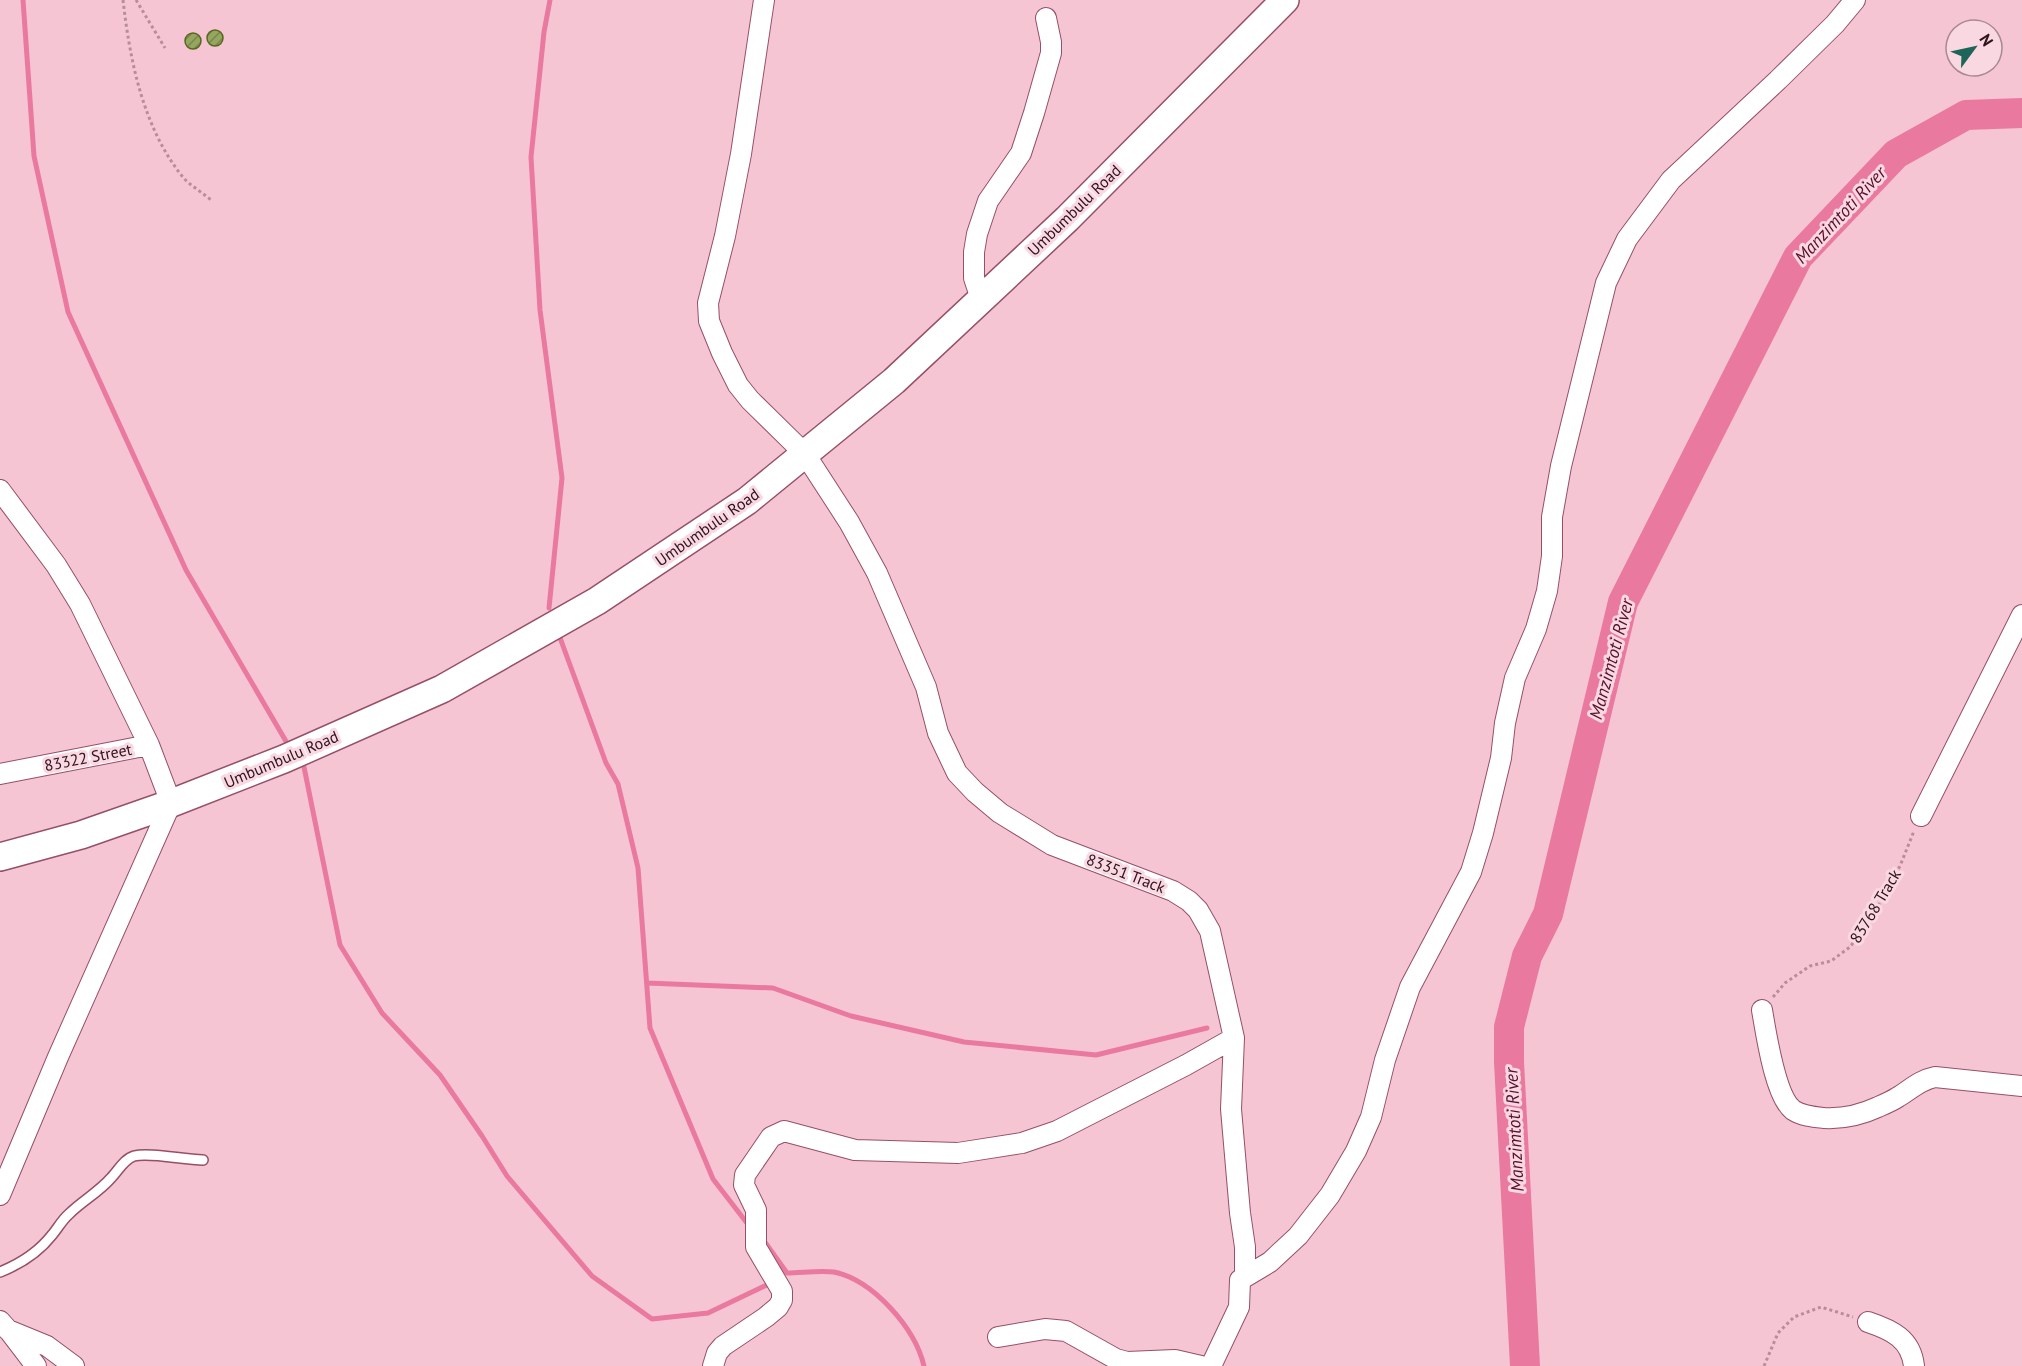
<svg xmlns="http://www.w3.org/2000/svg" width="2022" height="1366" font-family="'PT Sans',sans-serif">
<defs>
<pattern id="building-hatch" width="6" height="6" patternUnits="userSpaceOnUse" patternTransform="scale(1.5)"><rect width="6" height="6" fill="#95a65f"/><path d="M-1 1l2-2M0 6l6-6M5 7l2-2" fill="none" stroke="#7a864e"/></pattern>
</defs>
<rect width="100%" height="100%" fill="#f6c5d3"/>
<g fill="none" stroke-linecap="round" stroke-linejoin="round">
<path stroke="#ea79a0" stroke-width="5" d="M23,0L34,156L68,312L186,570L287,743
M549,608L562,478L540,310L531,157L544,32L550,0
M559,635L606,763L618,784L638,868L650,1028L713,1179L750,1227
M304,767L340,945L382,1013L440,1075L482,1136L507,1176L592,1276L652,1319L708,1313L771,1283
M647,983L773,988L851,1016L964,1042L1096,1055L1207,1028
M762,1238L787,1273C801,1273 819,1270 834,1272C873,1280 915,1328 924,1366"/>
<path stroke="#ea79a0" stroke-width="30" d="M1525,1366L1509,1062V1027L1527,956L1548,914L1623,602L1798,257L1896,154L1966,115L2022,113"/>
</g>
<path fill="url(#building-hatch)" stroke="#58661e" stroke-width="1.5" d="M207 38a8 8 0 1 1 16 0a8 8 0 1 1-16 0Z
M185 41a8 8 0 1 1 16 0a8 8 0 1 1-16 0Z"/>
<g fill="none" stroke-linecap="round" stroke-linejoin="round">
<defs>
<path id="service" d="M0,1272C20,1264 38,1253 52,1235C58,1228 62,1220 69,1214C82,1201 99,1192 111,1178C118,1171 124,1159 134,1156C150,1152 184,1160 203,1160"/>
<path id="minor" d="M764,0L741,154L725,236L708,303L709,321L722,353L738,385L750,400L805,454L849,522L877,573L926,687L938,733L957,773L975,792L1000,813L1052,845L1173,891L1189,901L1198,910L1210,931L1234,1038L1231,1109L1240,1213L1245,1247V1277L1240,1280L1239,1307L1211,1366
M981,299L974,278V252L977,234L988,201L1021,153L1034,113L1051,53V42L1046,18
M0,490L56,565L80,604L149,745
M0,774L149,745L171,803L58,1057L0,1195
M1921,816L2022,615
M1762,1010C1766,1033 1775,1096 1793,1110C1802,1116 1814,1117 1824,1118C1843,1119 1861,1115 1878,1107C1885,1104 1892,1101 1898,1097C1911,1089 1920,1080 1935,1077L2022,1086
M1240,1280L1270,1262L1298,1236L1330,1195L1356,1151L1371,1117L1385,1060L1410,987L1471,872L1483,833L1501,758L1505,723L1515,678L1536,629L1547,591L1552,556V517L1561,466L1606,283L1627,239L1671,180L1778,80L1835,24L1855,0
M0,1321L8,1330L47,1346L74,1366
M1868,1322C1892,1330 1911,1339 1914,1366
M10,1332L36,1366
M998,1337L1045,1329L1066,1331L1116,1359L1127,1362L1175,1360L1201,1366
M713,1366L717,1353L723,1346L766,1317L778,1307L782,1300V1291L756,1247V1210L744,1185L745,1175L771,1137L784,1131L855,1150L958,1153L1022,1143L1057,1131L1186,1065L1234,1038"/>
<path id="secondary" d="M0,857L81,835L164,806L284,759L442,689L597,601L747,501L894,381L1067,219L1285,0"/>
</defs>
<use href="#service" stroke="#955067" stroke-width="12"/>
<use href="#minor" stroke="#955067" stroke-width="22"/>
<use href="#secondary" stroke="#955067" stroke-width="30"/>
<path stroke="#b88d9a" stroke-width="3" stroke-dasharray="3 3" stroke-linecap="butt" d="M123,0C130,61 143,127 182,176C189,185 202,192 211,200
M136,0L165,48
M1773,997L1785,983L1810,966L1831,961L1850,947L1873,915L1900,866L1914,831
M1764,1366L1778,1333L1794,1317L1821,1307L1853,1317"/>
<use href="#service" stroke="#fff" stroke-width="9"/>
<use href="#minor" stroke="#fff" stroke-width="20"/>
<use href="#secondary" stroke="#fff" stroke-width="27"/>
</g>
<g text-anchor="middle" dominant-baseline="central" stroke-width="6" stroke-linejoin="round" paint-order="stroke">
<g font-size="16" fill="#2e121c" stroke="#f9d8e1">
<text transform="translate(1074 210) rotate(-44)">Umbumbulu Road</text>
<text transform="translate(707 527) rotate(-35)">Umbumbulu Road</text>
<text transform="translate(88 757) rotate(-11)">83322 Street</text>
<text transform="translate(281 759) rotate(-23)">Umbumbulu Road</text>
<text transform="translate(1126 873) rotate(21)">83351 Track</text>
<text transform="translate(1875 906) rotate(-59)">83768 Track</text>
</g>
<g font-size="18" font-style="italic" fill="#560f2d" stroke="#f9d8e1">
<text transform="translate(1840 215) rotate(-47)">Manzimtoti River</text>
<text transform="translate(1611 659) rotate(-75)">Manzimtoti River</text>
<text transform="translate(1514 1130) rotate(-93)">Manzimtoti River</text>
</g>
</g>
<g transform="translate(1974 48) rotate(57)"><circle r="28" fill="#f9d8e1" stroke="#a88992" stroke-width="1.5"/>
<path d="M0-4.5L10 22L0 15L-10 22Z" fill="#1e6559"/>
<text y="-9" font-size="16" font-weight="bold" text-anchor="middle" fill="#2e121c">N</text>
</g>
</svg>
